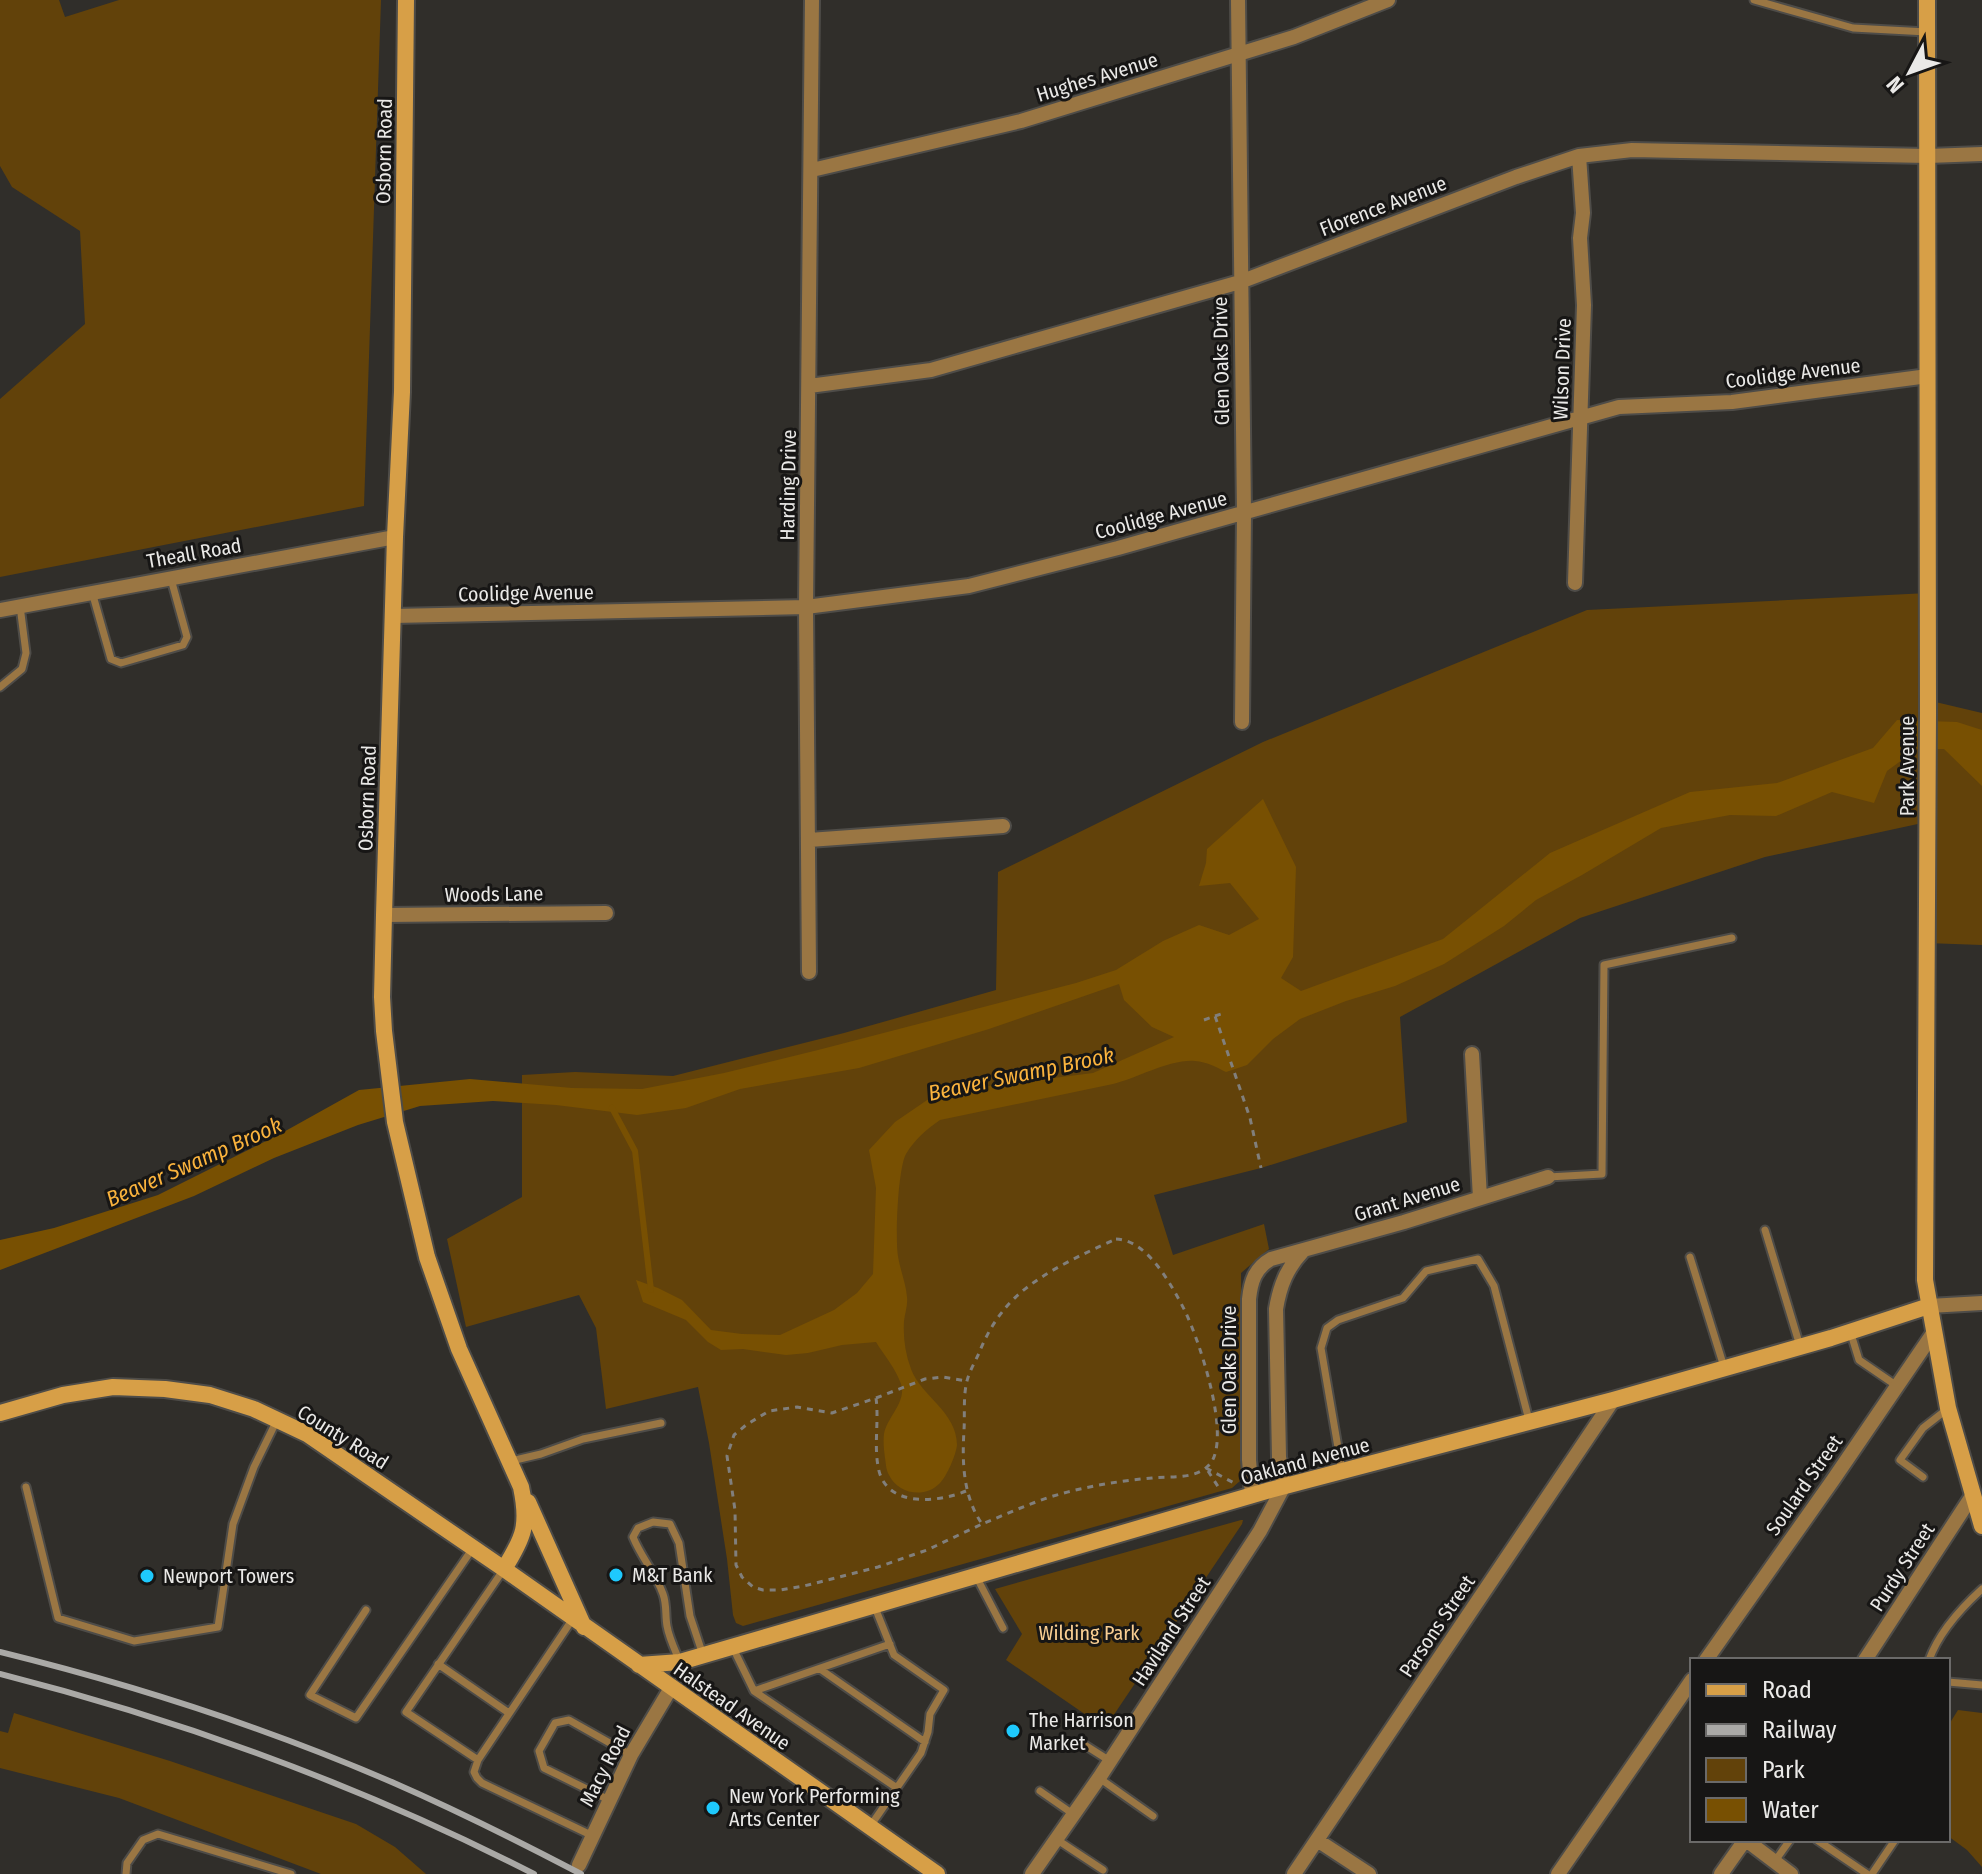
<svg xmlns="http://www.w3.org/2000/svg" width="1982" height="1874" font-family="'Fira Sans Condensed',sans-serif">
<rect width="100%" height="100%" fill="#302e2a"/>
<path fill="#62420a" d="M0,0H59L65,17L119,0H381L364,506L0,577V399L85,324L80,231L12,187L0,166Z
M1928,593L1927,700L1982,713V945L1926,943L1927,822L1765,857L1580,918L1400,1017L1407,1122L1261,1168L1154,1195L1173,1255L1264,1224L1269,1249L1241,1273L1243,1469L1240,1481L1232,1488L743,1626L736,1623L733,1615L727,1559L709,1443L698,1387L606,1409L596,1328L579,1295L466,1327L447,1239L522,1197V1075L575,1072L673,1076L844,1033L996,990L998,872L1263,742L1587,610Z
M1241,1520H1243L1242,1524L1105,1728L1006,1660L1022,1634L995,1589Z
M1958,1710L1982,1713V1867L1967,1850L1948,1836V1726Z
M14,1713L170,1761L356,1824L395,1847L426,1874H321L119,1798L0,1768V1731L8,1733Z"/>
<path fill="#785002" d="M1897,720L1957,722L1982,730V786L1944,749H1917L1887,771L1874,803L1832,792L1776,816L1730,815L1661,828L1582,875L1536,900L1504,926L1444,964L1395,986L1346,1001L1300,1019L1273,1039L1247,1065L1226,1072C1216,1067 1207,1062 1195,1061C1170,1059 1138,1078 1113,1084L940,1120C927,1129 915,1139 906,1154C898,1168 895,1238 898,1256C900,1270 906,1283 907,1297C908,1305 905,1313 904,1321C903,1337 905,1353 911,1369C921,1396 957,1412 957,1445C956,1455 947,1476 940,1483C925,1499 898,1494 889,1475C886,1470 886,1464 885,1458C884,1450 883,1442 884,1434C887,1417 907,1402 901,1384C896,1369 884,1355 876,1342L842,1345L808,1353L786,1355L743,1349L721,1350L708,1342L686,1320L643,1302L636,1280L658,1288L682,1300L711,1330L742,1334L780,1335L834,1310L857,1293L873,1274L876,1188L869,1150L895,1122L933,1096L965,1089L1093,1073L1174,1037L1152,1027L1124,1000L1119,984L989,1029L859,1068L740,1089L686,1108L637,1115L556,1105L493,1101L420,1106L358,1125L274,1158L194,1196L0,1270V1240L54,1228L158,1195L280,1134L359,1090L470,1079L572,1088L642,1089L724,1073L818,1050L1076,983L1116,970L1163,941L1199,925L1229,935L1259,919L1230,883L1199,886L1206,863L1207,849L1263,799L1296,867L1293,957L1281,978L1301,991L1443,939L1550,853L1690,792L1777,783L1873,748Z"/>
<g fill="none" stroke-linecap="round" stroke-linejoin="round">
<path stroke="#785002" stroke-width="6" d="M612,1108L635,1151L651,1290"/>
<defs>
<path id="lane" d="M1754,0L1853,28L1927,32
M92,592L111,659L121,663L183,645L187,637L171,579
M0,687L22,669L26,653L20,606
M1548,1177L1602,1174L1604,965L1732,938
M1765,1230L1800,1346
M1690,1257L1724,1367
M1851,1334L1859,1360L1897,1386
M511,1461L541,1454L583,1439L661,1423
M1342,1471L1321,1348L1327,1328L1338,1320L1403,1298L1426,1271L1478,1259L1494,1286L1529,1420
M1923,1477L1900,1460L1923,1428L1946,1410
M26,1487L58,1618L134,1641L218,1627L233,1524L254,1467L277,1420
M504,1569L406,1712L478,1760L572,1620
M977,1578L1003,1628
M366,1610L310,1695L356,1718L473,1548
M890,1644L754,1691L897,1788
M733,1648L754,1691
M1929,1660C1939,1632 1960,1609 1982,1589
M680,1662C675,1650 669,1638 667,1626C665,1615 667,1605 663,1594C656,1574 641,1557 633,1537L638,1528L653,1522L670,1524L679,1543L690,1616L703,1655
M438,1664L509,1713
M820,1669L925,1742
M1948,1682L1982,1685
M1080,1742L1110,1761
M478,1760L474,1772L477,1778L482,1783L593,1836
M1099,1778L1153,1816
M1040,1791L1073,1814
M609,1800L544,1768L539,1751L555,1723L569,1720L631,1755
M871,1825L921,1753L928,1732L930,1714L944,1690L894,1655L874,1605
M1056,1839L1103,1870
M1817,1840L1867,1874
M1775,1861L1790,1840
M126,1874L127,1863L143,1840L158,1834L291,1874
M1872,1874L1895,1840"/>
<path id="street" d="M1238,0L1244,513L1242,722
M812,170L1021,121L1294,37L1388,0
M809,386L931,370L1240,282L1516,177L1579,156L1632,150L1928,156L1982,154
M1575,583L1584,305L1580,238L1583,213L1579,156
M0,610L395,537
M393,616L806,607L969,586L1118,548L1619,407L1732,402L1928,376
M809,840L1003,826
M384,915L606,913
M809,972L806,607L812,0
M1472,1054L1480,1198
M1929,1306L1982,1303
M1252,1495L1249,1460V1299C1251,1281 1255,1268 1271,1259L1404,1222L1548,1177
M1706,1660L1833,1480L1934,1332
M1865,1660L1972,1496
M1317,1840L1369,1874
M1746,1840L1791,1874
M579,1865L631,1755L671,1688
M1032,1874L1099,1778L1260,1531L1284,1486L1279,1457L1276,1309C1280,1285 1287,1268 1303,1251
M1294,1874L1613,1400
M1558,1874L1692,1680
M1721,1874L1745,1840"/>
<path id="secondary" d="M406,0L402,392L395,537L384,915L382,997L384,1031L395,1122L427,1257L459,1349L521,1487C529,1525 524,1537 504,1569
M1927,0L1928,713L1925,1280L1948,1408L1982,1526
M0,1413L63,1395L113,1387L165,1389L210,1395L254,1409L307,1434L504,1569L937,1874
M528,1502L584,1627
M639,1665L680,1662L1270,1490L1613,1400L1831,1338L1929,1306"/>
</defs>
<use href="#lane" stroke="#4e4c48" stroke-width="11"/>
<use href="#street" stroke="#4e4c48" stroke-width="18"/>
<use href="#secondary" stroke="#4e4c48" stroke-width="20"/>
<path stroke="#817f7c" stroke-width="3" stroke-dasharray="6 6" stroke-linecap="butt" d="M1215,1016L1224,1013
M1204,1020L1215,1016L1250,1118L1261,1168
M1116,1239C1148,1240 1172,1286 1185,1311C1199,1340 1232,1437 1210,1464C1196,1480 1171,1476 1152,1478C1117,1481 1083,1487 1050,1497C1026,1505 1004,1515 982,1524C963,1496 962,1463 964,1430C965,1415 963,1396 967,1381C969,1372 975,1362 979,1353C985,1338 993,1323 1003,1311C1028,1278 1079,1256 1116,1239Z
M876,1398L925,1379L943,1377L967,1381
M1206,1468L1234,1483
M1208,1471L1219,1488
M966,1491C937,1503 884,1508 878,1466C874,1444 879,1420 876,1398L832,1413L797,1407L769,1411L746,1425L734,1435L727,1456L735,1510L736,1565L742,1577L753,1587L763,1590H780L804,1586L878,1567L927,1550L982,1524"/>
<use href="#lane" stroke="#9a7643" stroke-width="7"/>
<use href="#street" stroke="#9a7643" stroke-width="14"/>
<use href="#secondary" stroke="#d79f47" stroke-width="16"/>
<path stroke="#aaa9a6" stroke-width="6" d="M0,1652C134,1685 267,1728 394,1783C458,1811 520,1842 581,1874
M0,1674C185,1721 364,1787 534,1874"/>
</g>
<g fill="#1ec9fd" stroke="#171615" stroke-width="3">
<circle cx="616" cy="1575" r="8"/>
<circle cx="147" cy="1576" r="8"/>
<circle cx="1013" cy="1731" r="8"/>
<circle cx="713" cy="1808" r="8"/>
</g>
<g text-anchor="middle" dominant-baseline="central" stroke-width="6" stroke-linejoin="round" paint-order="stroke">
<g font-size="20" fill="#eae9e7" stroke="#171615">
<text transform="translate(1097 77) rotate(-17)">Hughes Avenue</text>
<text transform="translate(384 151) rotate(-89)">Osborn Road</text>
<text transform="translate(1383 206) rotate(-21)">Florence Avenue</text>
<text transform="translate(1221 361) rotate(-91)">Glen Oaks Drive</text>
<text transform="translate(1562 369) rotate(-88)">Wilson Drive</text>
<text transform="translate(1793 373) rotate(-7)">Coolidge Avenue</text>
<text transform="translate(788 485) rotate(-89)">Harding Drive</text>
<text transform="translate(1161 515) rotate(-15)">Coolidge Avenue</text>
<text transform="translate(194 553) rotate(-10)">Theall Road</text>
<text transform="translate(526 593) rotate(-1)">Coolidge Avenue</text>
<text transform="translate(1907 766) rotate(-90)">Park Avenue</text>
<text transform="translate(367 798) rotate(-88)">Osborn Road</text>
<text transform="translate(494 894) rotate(-1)">Woods Lane</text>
<text transform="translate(1407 1199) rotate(-17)">Grant Avenue</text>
<text transform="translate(1229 1370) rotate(-90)">Glen Oaks Drive</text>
<text transform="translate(343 1437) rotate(32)">County Road</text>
<text transform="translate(1305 1461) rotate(-15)">Oakland Avenue</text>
<text transform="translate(1804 1485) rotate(-55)">Soulard Street</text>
<text transform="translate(1902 1567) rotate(-57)">Purdy Street</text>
<text transform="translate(1437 1626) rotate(-56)">Parsons Street</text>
<text transform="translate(1171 1631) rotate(-57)">Haviland Street</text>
<text transform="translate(732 1706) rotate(35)">Halstead Avenue</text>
<text transform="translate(605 1766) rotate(-63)">Macy Road</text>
</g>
<g font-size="20" fill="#eae9e7" stroke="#171615" text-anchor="start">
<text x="632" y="1575">M&amp;T Bank</text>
<text x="163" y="1576">Newport Towers</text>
<text x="1029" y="1720">The Harrison<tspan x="1029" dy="23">Market</tspan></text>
<text x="729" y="1796">New York Performing<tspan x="729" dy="23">Arts Center</tspan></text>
</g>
<g font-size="20" fill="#f9ce92" stroke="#171615">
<text x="1089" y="1633">Wilding Park</text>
</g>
<g font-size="22" font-style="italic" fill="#fab33d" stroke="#171615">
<text transform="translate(1021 1074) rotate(-12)">Beaver Swamp Brook</text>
<text transform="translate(194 1162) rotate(-24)">Beaver Swamp Brook</text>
</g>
</g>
<rect x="1690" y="1658" width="260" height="184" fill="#171615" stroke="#6b6a69" stroke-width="2"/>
<rect x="1706" y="1684" width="40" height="12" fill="#d79f47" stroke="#6b6a69" stroke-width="2"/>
<text x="1762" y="1698" font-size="24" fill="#eae9e7">Road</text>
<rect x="1706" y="1724" width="40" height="12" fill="#aaa9a6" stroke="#6b6a69" stroke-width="2"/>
<text x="1762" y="1738" font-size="24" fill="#eae9e7">Railway</text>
<rect x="1706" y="1758" width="40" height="24" fill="#62420a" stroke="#6b6a69" stroke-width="2"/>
<text x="1762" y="1778" font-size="24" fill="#eae9e7">Park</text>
<rect x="1706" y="1798" width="40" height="24" fill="#785002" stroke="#6b6a69" stroke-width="2"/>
<text x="1762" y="1818" font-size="24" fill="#eae9e7">Water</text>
<g transform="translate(1910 72) rotate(229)" stroke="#171615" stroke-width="6" paint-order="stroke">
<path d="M0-6L14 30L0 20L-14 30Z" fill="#eae9e7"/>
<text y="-12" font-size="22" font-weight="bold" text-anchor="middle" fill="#eae9e7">N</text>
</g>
</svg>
